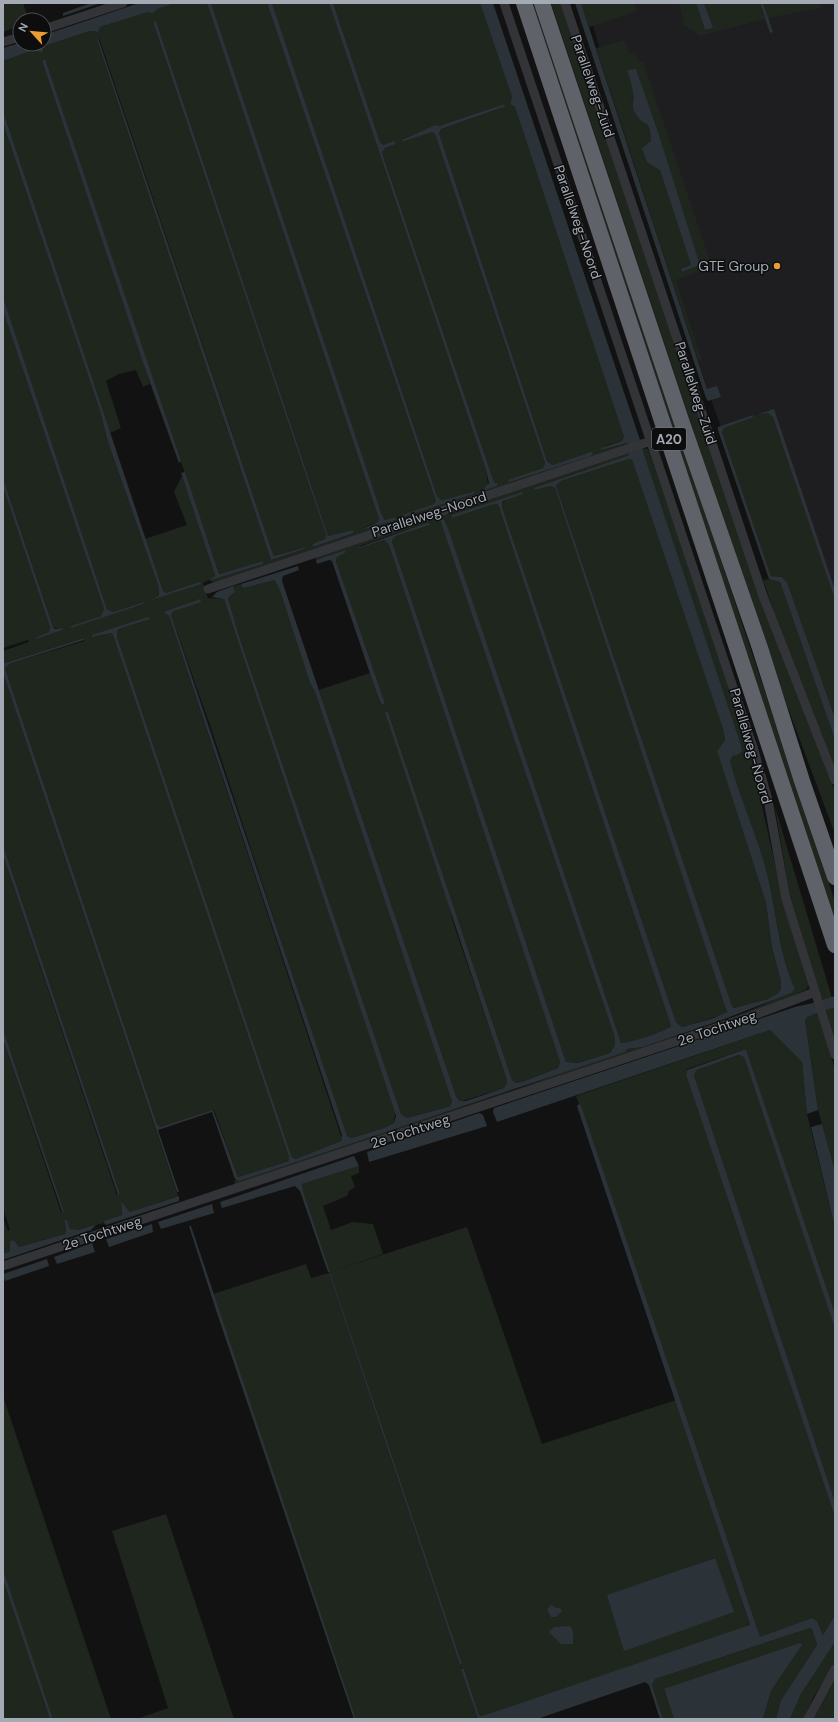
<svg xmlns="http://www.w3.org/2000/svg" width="838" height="1722" font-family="'DM Sans',sans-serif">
<rect width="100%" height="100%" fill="#121213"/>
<path fill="#1e1e20" d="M634,3H690L702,33L798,3H835V593L721,428L668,275L591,19Z"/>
<path fill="#1e261e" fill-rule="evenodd" d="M3,3H23L29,20H20V26L3,32Z
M175,3H207L379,519L378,522L362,528L396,519L395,517L385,520L382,515L211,3H267L436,501L434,504L403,515L476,491L444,500H441L437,496L272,3H329L486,470L488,485L497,483L494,482L382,153L385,148L395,144L394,142L383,145L380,142L333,3H480L512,97L510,104L515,107L624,437L622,441L607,445L601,450L627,443L629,445L214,583L209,580L203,583L208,598L224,599L395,1113L394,1123L384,1128L352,1138L347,1136L344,1131L211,728L171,615L174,611L200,599L163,612L169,616L342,1139L339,1142L296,1159L293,1158L291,1155L117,637V631L121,628L149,619L92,637L112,633L113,635L289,1157V1161L286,1162L238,1177L214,1110L160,1127L157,1124L5,668L9,664L84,641V638L5,663L3,662V651L29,642L28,640L3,648V487L50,627L49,632L35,639L63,630L53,627L3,478V311L104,609L101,616L70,627L144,602L113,612L107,609L3,297V123L100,411L108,442L158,585L159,595L151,599L200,583L166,593L163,591L145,539L187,525L174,492L182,476L214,572L215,576L212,580L263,564V561L219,574L45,60L42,61L150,384L143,387L136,370L119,374L106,381L121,428L110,433L3,111V61L34,50L41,53L44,46L90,31L96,32L100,27ZM156,21L328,536L353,530L354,533L313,547L312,544L325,539L326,535L154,25ZM99,38L273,554L274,556L304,547V549L271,560L97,40ZM504,104L501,108L441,129L439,133L547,461L553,465L591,452L509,480L543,468L545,463L435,134L432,132L402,139L432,128L436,125L439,126Z
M529,3H534L814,838L835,902V923L789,779Z
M551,3H561L815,738L835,791V834L766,649Z
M581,3H634L637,11L589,27Z
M679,3H696L705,30L712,28L704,3H760L765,19L700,36L684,25Z
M763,3H819L821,8L768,18Z
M624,40L630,54L634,52L639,62L643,61L712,267L676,280L702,361L698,359L596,48ZM627,70H636L659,135L700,265L682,272L681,270L691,266L660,170L651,141V132L648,123L638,118L631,102C637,93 630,80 627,70Z
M768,413L773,417L835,600V718L787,582L782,577L771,576L722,432L724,428L759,414Z
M642,448L648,449L725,670L748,744L785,909L808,985L807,989L761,1011L235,1185L234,1181L237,1180L514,1090L627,1049L643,1047C687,1032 732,1020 773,1000C781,996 788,994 795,989C777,950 776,903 764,862C754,828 739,795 730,761L741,745Z
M632,450L629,455L535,488V490L551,486L555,488L728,1008L725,1014L682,1027L676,1022L502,507V504L506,499L452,518L491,505L497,504L499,507L671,1026C664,1032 631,1043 621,1044L449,531L440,520L615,1038V1045L610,1053L578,1063L566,1062L392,542V540L396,536L430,525L429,522L360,546V548L384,540L389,545L560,1062L558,1068L522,1082L516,1083L512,1080L388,712H386L445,891L454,925L507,1080V1083L504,1088L462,1101H459L456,1096L319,690L370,673L380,704L385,703L336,561L337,557L345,553V550L316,560L315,557Z
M629,459L632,460L723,729L725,740L717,751L766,903L772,948L781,981V989L778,993L768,999L734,1008L732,1006L556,486L561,481Z
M769,579L780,582L835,740V768L781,632L763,580Z
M268,580H274L279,588L310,683L315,692L449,1090L452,1101L450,1106L444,1108L407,1118L401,1114L239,636L228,598L235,592L233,586L241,584L243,587Z
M3,673L178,1196L130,1212L121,1201L122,1215L105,1221L104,1223L74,1231L70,1229L67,1221L64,1222L66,1229L65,1234L19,1247L14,1240L10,1241V1251L3,1254V1218L8,1231L10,1230L3,1208V1039L61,1212L64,1213L3,1029V855L117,1195L120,1194L3,845Z
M775,807L835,1008V1040L791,903Z
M816,1014L819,1015L835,1070V1171L818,1110L805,1020L807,1017Z
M770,1030L802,1062L807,1114L835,1228V1313L746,1049L687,1069L686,1075L835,1517V1615L823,1635L817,1621L812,1618L760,1638L581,1105L579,1104L576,1096Z
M740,1055L744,1057L835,1329V1502L694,1075L697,1070Z
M359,1166V1173L351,1176L355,1187L349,1191L347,1196L323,1206L331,1230L353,1222L373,1224L383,1254L330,1272L303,1191L302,1184Z
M467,1227L542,1444L676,1400L750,1626L482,1716L479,1715L464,1669H462L460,1665L462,1664L330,1272ZM714,1558L715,1559L624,1650L676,1572Z
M306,1264L311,1278L329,1273L478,1719H356L213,1294Z
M3,1396L111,1719H53L3,1573Z
M166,1514L234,1719H137L168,1708L112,1531Z
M3,1580L50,1719H3Z
M810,1628L812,1629L817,1645L781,1700L776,1719H763L771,1691L802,1645L664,1690L674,1719H663L652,1685L655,1679Z
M835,1642V1662L813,1698L804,1719H790L801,1694Z
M835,1676V1719H812Z"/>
<path fill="#2b3338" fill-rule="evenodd" d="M91,3H101L63,16V13Z
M139,3H175L157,9L153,13L148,12L100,27L98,32L90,31L44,46L42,53L34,50L3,61V48L20,43L44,44V35Z
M207,3H211L382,515L385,520L395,517L396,520L361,530L378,522L379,519Z
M267,3H272L437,496L441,500H443L476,491L473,494L403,517L402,515L434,504L436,501Z
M329,3H333L380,142L383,145L394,141L396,144L385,148L382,153L494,482L497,483V486L485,490L484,488L489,483L486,470Z
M480,3H493L640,440L638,442L642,448L741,745L742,751L739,754L733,756L730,761C739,795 754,828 764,862C776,903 777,950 795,989L791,993L722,1020L643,1047L627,1049L625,1052L239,1181L235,1179L212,1112L158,1130L179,1192H177L3,673V662L5,663L84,638V640L9,664L5,668L157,1124L160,1127L213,1110L238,1177L286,1162L289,1161V1157L113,635L112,633L92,637V635L148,617L150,619L121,628L117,631V637L291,1155L293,1158L296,1159L341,1141L342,1135L169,616L163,612L200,599L201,602L174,611L171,615L347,1136L352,1138L384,1128L394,1123L396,1116L224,599L212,597L217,592L233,586L235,592L228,598L239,636L401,1114L407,1118L444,1108L450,1106L452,1101L315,692L310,683L279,588L274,580L243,588L241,584L298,566L299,570L283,576L282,581L456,1096L459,1101H466L504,1088L507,1083V1080C465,957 426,835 385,712H388L512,1080L516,1083L522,1082L558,1068L560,1062L389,545L384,540L360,548H357L429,522L430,525L396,536L392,540V542L566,1062L578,1063L610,1053L615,1045V1038L440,520L444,519L449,531L621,1043C630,1043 664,1032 671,1026L499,507L497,504L491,505L452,518V515L523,492V494L503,501L502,504V507L676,1022L682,1027L714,1018L727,1012L555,488L551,486L535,490L534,488L629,455V445L627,443L601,450V448L622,441L624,437L515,107L510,104L512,97ZM629,459L632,460L723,729L725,740L717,751L766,903L772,948L781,981V989L778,993L768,999L734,1008L732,1006L556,486L561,481Z
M575,3H581L707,389L717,386L721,397L708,401L706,398Z
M696,3H704L713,28L705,30Z
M760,3H763L773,32L770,33Z
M154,21H156L328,536L353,530L354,533L313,547L312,544L325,539L326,535L154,25Z
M98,38L273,554L274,556L305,547L304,549L271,560L97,40Z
M45,59L181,461L179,463L143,363L42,61Z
M636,69L659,135L700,265L682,272L681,269L691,265L660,170L647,162L642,148L651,141C651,118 644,127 637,116C629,103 635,103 633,92C632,84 629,77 627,70Z
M504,104L505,107L501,108L441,129L439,133L547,461L553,465L591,452L593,453L591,456L509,482L508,480L543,468L545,463L435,134L432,132L404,141L401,140L436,125L439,126Z
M3,111L163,591L166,593L200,582L201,584L151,600L159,595L158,585L108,442L100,411L3,123Z
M3,297L107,609L113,612L144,602L143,604L71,628V626L101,616L104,609L3,311Z
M774,409L835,590V600L773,417L768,413L759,414Z
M753,415V417L724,428L722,432L771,576L782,577L787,582L835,718V740L780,582L769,579L718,430V427Z
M185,472L219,574L263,561V564L212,580L211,579L215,576L214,572L181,473Z
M3,478L53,627L55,629L62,628L63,630L36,639L35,638L49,632L50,627L3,487Z
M345,550V553L337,557L336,561L385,703L384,704H381L379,700L332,561L329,560L317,564L316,560Z
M3,845L120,1194L118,1195L3,855Z
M835,996V1007L807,1017L805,1020L818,1110L807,1114L802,1062L770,1030L497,1122L493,1112L494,1108L795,1007L813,1003Z
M3,1029L64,1212L63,1214L3,1039Z
M746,1049L835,1313V1329L744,1057L739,1055L697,1070L694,1075L835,1502V1517L686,1075L687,1070Z
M579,1104L581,1105L760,1637L812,1618L817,1621L823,1635L835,1615V1642L801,1694L790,1719H776L781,1700L817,1645L812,1629L810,1628L655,1679L652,1685L663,1719H660L649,1685L645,1682L537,1719H478L461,1669H464L479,1715L482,1716L750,1625L577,1106Z
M479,1113L483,1115L487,1126L369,1162L367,1152Z
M822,1124L835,1171V1228L811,1127Z
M354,1156L359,1166L302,1184L303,1191L330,1272H328L300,1191L295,1186L222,1208L220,1202Z
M179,1196V1201L106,1225L104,1223V1221L122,1215L121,1201L130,1212Z
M212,1204L214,1213L161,1229L158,1222Z
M67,1220L70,1229L78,1230L95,1225V1226L91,1230L3,1260V1254L10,1251V1241L14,1240L19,1247L65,1234L66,1229L64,1221Z
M152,1224L153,1232L109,1247L106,1239Z
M189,1226H191L356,1719H354L216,1310Z
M92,1243L95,1252L57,1264L54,1257Z
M47,1259L49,1266L5,1281L3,1274Z
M330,1272L462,1664L460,1665L329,1273Z
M715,1558L734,1612L624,1651L607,1595Z
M3,1570L53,1719H50L3,1580Z
M551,1605L556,1608H560L562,1611L556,1617H551L547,1610Z
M570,1626L573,1631V1644H561L549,1632L554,1627Z
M800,1643L802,1645L771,1691L763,1719H674L664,1689Z"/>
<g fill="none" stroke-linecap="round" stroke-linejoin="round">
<path stroke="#333438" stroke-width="9" d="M504,3L753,747L768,800L786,899L835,1055
M565,3L763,596L835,780
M44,29L123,3
M3,42L20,37
M208,589L651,441
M3,1266L749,1017L815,992
M808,1719L835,1669"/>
<path stroke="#5f6269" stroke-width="16" d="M524,3L835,945
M542,3L681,420L760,648L802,781L835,877"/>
</g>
<circle fill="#eb9d32" stroke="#0d0d0e" stroke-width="1.5" cx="777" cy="266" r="4"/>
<g text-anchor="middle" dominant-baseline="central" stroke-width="3" stroke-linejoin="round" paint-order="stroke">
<rect fill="#0d0d0e" stroke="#767b82" stroke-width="1" x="652" y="428" width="34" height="22" rx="3"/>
<g font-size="13" font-weight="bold" fill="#a3aab3">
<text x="669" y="439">A20</text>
</g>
<g font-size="14" fill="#a3aab3" stroke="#0d0d0e">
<text transform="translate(593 86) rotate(71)">Parallelweg-Zuid</text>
<text transform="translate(578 222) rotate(71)">Parallelweg-Noord</text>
<text transform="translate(696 393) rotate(72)">Parallelweg-Zuid</text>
<text transform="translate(429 514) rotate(-18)">Parallelweg-Noord</text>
<text transform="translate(751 746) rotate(74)">Parallelweg-Noord</text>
<text transform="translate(717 1028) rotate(-19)">2e Tochtweg</text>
<text transform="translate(410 1131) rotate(-18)">2e Tochtweg</text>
<text transform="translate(102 1233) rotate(-18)">2e Tochtweg</text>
</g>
<g font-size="14" fill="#a3aab3" stroke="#0d0d0e" text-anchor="end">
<text x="769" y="266">GTE Group</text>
</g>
</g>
<rect width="838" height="1722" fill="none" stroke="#a3aab3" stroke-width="8"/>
<g transform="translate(32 32) rotate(297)"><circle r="19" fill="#0d0d0e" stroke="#494c50"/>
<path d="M0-3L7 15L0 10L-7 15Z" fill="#eb9d32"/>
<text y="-6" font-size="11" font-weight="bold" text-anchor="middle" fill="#a3aab3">N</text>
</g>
</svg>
